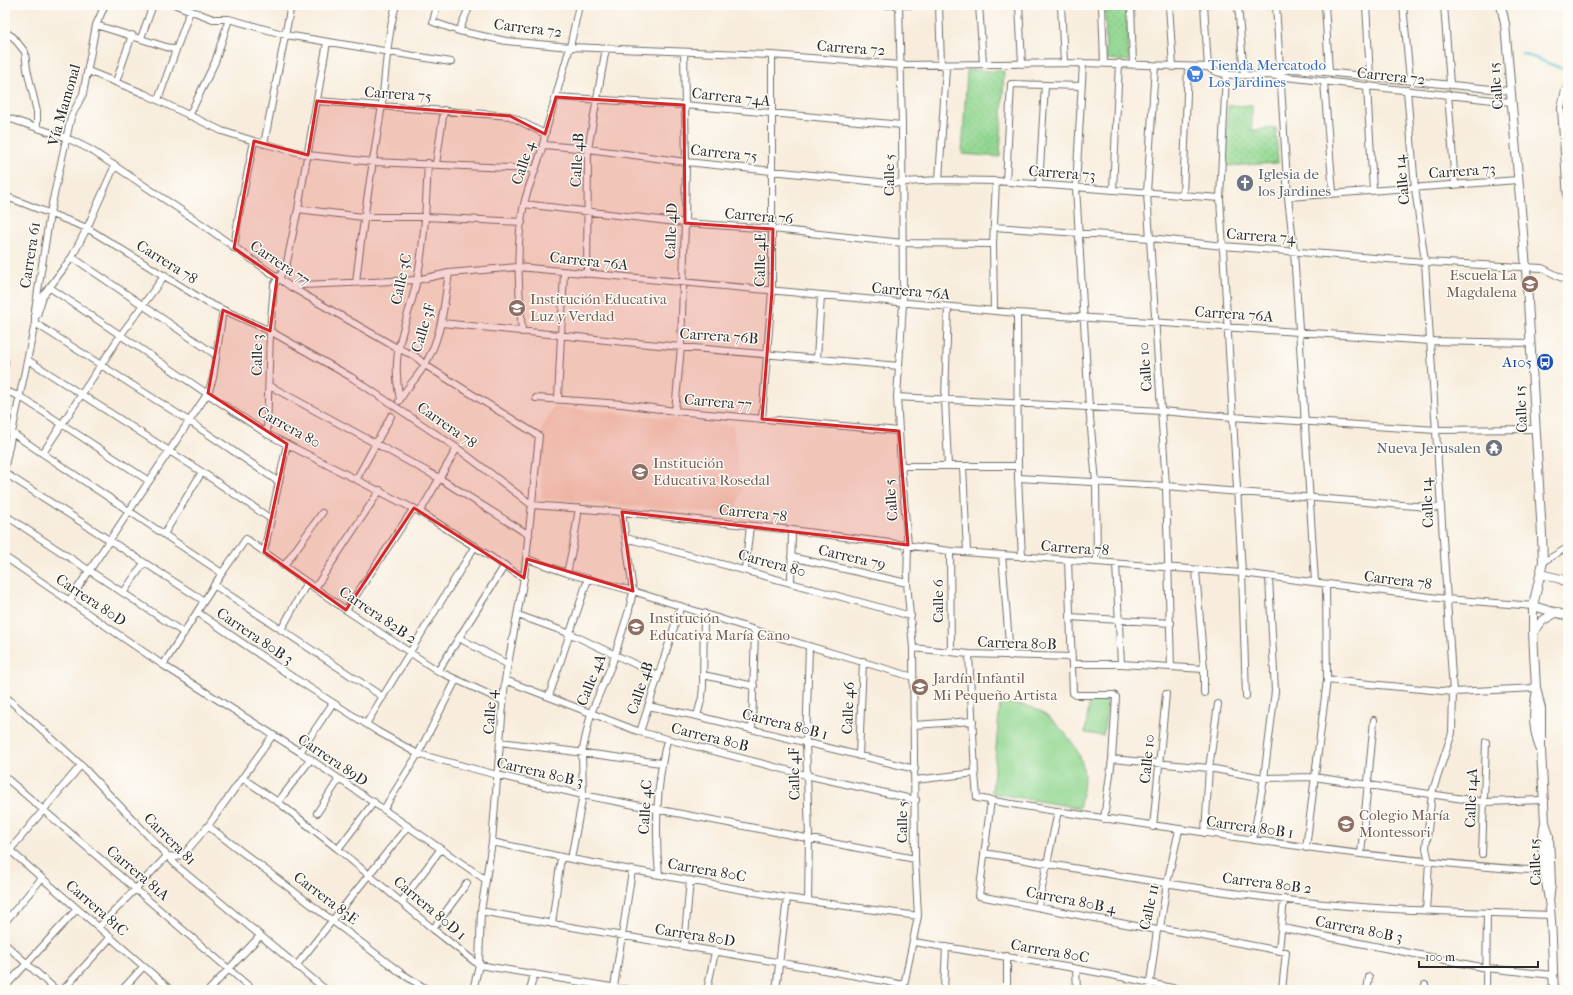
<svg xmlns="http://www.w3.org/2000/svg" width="1573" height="995" font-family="'IM FELL French Canon',serif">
<defs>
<pattern id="park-dots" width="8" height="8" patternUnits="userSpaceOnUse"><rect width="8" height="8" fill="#92d791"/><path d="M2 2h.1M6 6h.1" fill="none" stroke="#7eb97d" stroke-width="1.8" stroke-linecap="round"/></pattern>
</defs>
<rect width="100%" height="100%" fill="#fdfcf7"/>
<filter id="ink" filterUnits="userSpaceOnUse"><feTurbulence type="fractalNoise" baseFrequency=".025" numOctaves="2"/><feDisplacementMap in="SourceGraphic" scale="8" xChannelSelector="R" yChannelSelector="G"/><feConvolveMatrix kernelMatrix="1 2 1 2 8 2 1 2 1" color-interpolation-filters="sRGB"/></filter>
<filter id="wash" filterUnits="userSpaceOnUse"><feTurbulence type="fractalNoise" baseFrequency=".012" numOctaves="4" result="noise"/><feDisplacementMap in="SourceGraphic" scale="16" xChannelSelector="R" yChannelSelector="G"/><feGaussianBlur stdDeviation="0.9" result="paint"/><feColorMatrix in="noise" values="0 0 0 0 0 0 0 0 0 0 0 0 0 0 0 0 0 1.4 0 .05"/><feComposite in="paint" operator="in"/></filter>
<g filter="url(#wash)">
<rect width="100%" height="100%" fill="#f8eddd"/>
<path fill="#f3d4be" d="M554,407L650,416L733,426L742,490L734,514L542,499L540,454L542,427Z"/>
<path fill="url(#park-dots)" stroke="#5e815e" d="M1105,5H1127L1129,61L1106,59Z
M967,70L1004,71L1000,157L962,154Z
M1252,105V130L1276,128L1278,163L1225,166L1228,106Z"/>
<path fill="#92d791" stroke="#5e815e" d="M1090,699L1108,701L1103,736L1085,733Z
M1000,703C1010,704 1021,704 1031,707C1050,714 1077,742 1082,763C1086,778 1083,793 1079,808L992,793Z"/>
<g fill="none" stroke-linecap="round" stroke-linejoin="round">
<path stroke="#4fbacb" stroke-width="2.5" d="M1522,53L1568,71"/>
</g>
</g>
<g filter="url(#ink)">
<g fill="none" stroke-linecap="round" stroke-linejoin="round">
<defs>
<path id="pedestrian" d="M1543,562L1568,547"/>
<path id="minor" d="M176,5L213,19H229L286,35L451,62
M437,5L433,22L459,31L506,41L570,47L772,55L900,65L1083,63L1208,67C1220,78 1251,75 1268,75L1511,102
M867,5H998
M899,5L902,125L903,304L897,397L901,466L908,545L907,583L913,648L915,859L918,916L903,990
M979,5L983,63
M1019,5L1022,64
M1061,5L1064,63
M1102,5L1104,63
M1131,5L1133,65
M1169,5L1173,67
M1204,5L1208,67
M1238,5L1244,75
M1276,5L1288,197L1294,251L1315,582
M1325,5L1329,72
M1366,5L1370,76
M1403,5L1410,80
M1444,5L1450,84
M96,25L176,50
M459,31L470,5
M5,32L13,37L25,52L27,69L37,112V126
M141,38L153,5
M1083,63L1076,187L1089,407L1096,482L1097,562
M1155,66L1147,193L1166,486L1171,667
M88,71L145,94L222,131L254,141L308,155L373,162L534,169
M1226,73L1220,198L1242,573L1246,696
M1268,75L1280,71L1295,69L1511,91
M116,82L132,35
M1324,82L1333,193
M1367,87L1373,190
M1568,88L1565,90L1561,108L1568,213
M1407,90L1415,188L1425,262L1453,692L1452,733L1432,793L1426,848L1429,862L1426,911
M1448,94L1455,185
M556,97L684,105L902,125
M158,100L190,11
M317,101L510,116L545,134
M189,116L215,62L229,19
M5,117L67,138L91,150L203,225L291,287L397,348L415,356L425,365L539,436L524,578L505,680L492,842L481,911L479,965L473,990
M264,144L291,5
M544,145L588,149L686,162L888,183L939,180L996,181L1220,198
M436,164L444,110
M939,180L946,68L941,64L939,5
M1006,182L1011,84L1081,86
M1039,185L1045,85
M1113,190L1119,63
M5,196L87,228L208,303L270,331L351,377L457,448L532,505L622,512L792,530L950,551L1242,573L1446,599L1533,606
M1183,196L1188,67
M1288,197L1518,180
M524,204L685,223L773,229L903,243L993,244
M5,209L9,198
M298,209L363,217H426L522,222
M994,227L1150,238L1223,246L1425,262L1542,268L1568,281
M234,248L239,214L254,141
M72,257L216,355
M587,274L588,149L606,48
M356,283C362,225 372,168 381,111C386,75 386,40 396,5
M49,287L267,434L420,512L524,578
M291,287L302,285L417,280L449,273L518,267L1017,313L1430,341L1531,343
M994,311L993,244L996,181
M1017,313L1018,478L1022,557
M37,315L43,296L72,257L87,228L115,165
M35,323L189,421L279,482
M442,323L625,342L899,366
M522,332C519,289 515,246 524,204C530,179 542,158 545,134L570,47L579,5
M817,358L821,296
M28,360L202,472L271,519
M5,364V361
M270,386L439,478L529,535
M5,391L19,396L149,481
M897,397L1161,411L1232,417L1436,430L1536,429
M536,398L622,404L675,411L899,431
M400,399C389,349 408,325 417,279C425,241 426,202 428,163
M558,399L564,272
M399,401C406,388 417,378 424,366C442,338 444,304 449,273
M675,411L681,347L685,223L686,162L684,52
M762,419L772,291V55
M12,433L222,573
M267,434L270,331L274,285L286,267L298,209L327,42
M43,453L120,336L165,275
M5,466L35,323V310L50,213L71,117L83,94L96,25L105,5
M901,466H1018
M948,466L945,399L948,307
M963,466L967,552
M5,473L204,601
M357,478L391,416
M1018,478L1166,486L1440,508
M420,512L457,448
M5,515L184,633
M164,534L202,472
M626,538L911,616
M950,551L951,652
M264,552L287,444
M1002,555L1010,656
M5,557L163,665L300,752L486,880
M791,557L907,583
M527,559L567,573L633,591L755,630L913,677
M1068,560L1073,693L1076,695H1114L1116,697L1112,759L1104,819
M1116,564L1121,664
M284,566L322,513
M745,569L750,526
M1196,571L1204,669V693
M567,573L573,546L579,508
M791,582L792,530
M214,585L383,697
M315,588L380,490
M123,593L144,563
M69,601L208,393L213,378L223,310
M346,610L414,508
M197,612L285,672L377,731L418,754L497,775L583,795L915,859
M518,615L571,634L658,675
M1070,617L1171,623
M281,630L307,583
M459,638L507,664
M913,648L969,654L1072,657
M969,654L975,773L977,798C1054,812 1131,822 1208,833C1319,850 1431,864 1544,871
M1072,664H1121L1204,669
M163,665L222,573L246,539L346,610L438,671L503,701
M438,671L505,565
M703,675L754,686
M505,680L640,732L806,775L916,800
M1327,680L1453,692L1536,688
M5,696L81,765L178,867L326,990
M549,696L588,579
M648,706L697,716L915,769
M697,716L702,697L703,686L704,613
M366,724L475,546
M914,725L973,721
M752,729L755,630
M640,732L681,606
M500,742L661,763
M300,752L333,703
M859,756L863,661
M1112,759L1209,768L1264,778L1314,777L1484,802L1543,800
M5,777L253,990
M242,778L278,802L338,849L433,929L479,965L629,990
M915,780L975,773
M991,800L979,896L1157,930
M278,802L311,759
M384,809L418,754L456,680
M317,813L339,779
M208,826L401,973L428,990
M1153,827L1166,694
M1205,833L1209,768L1218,704
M1253,840L1264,778L1275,691L1269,578
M492,842L571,859L787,898L918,916
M5,846L171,990
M1306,848L1327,680L1326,584
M338,849L374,802
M984,853C1091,871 1197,890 1305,902C1386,911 1468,912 1550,915
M1361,854L1374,720
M1482,854L1486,742
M5,856L81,765
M571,859L583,795L582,753L591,713L612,664L629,610L633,591L622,512
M659,875C655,830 656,785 667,740
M402,901L440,850
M808,901L809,837L806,743L809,646
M1038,907L1058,811
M481,911C622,937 764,958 904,985
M5,922L42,878
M552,924L561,857
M99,927L167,856L177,857L185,853L208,826L273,735
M1160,928L1286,952L1282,990
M1283,928L1486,968L1553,975
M433,929L467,883
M914,942C1003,957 1093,969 1181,990
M5,944L56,990
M684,946L690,880
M1279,951L1284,899
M1007,956V990
M296,966L408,826
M1076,969L1077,990
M5,987L77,909
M614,987L632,871
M63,990L111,937
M122,990L143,967
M209,990L260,936
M530,990L534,974
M707,990L715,952
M776,990L787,898
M944,990L946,947
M1149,990L1157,930L1160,928L1167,883L1179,830
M1367,990L1369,977
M1424,990L1425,985
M1486,990L1487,914"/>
<path id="tertiary" d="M1501,5L1505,24L1526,268L1542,535L1543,562L1533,606V633L1536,688L1541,709V751L1545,822L1549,836L1551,884L1549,901
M1540,574L1561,579L1568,584
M1533,606L1568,616
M1533,633L1542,621L1557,612
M1536,695C1533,714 1533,730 1540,748
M1545,823C1539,848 1545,875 1549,900C1553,929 1552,960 1554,990"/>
</defs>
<use href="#pedestrian" stroke="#736f69" stroke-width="7"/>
<use href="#minor" stroke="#736f69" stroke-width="8"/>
<use href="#tertiary" stroke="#736f69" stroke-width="10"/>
<use href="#pedestrian" stroke="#fff" stroke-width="5"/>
<use href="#minor" stroke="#fff" stroke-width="6"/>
<use href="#tertiary" stroke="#fff" stroke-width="8"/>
</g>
</g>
<path fill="#d62828" fill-opacity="0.2" stroke="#d62828" stroke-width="3" stroke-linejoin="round" d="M556,97L684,105L685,223L773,229L772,291L762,419L899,431L908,545L622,512L633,591L527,559L524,578L414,508L346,610L264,552L287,444L208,393L223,310L270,331L277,278L234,248L254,141L308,155L317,101L510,116L545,134Z"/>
<defs>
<symbol id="supermarket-disc" viewBox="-11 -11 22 22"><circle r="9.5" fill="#3f7fe0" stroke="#fdfcf7"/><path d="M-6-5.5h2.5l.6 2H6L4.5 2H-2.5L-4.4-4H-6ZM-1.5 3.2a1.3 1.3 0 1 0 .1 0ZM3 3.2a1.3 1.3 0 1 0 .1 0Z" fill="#fff"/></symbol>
<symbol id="church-disc" viewBox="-11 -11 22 22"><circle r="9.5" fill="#6b7280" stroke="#fdfcf7"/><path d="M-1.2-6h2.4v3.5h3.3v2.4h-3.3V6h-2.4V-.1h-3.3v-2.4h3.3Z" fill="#fff"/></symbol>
<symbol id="school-disc" viewBox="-11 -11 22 22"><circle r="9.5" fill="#8d6e63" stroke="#fdfcf7"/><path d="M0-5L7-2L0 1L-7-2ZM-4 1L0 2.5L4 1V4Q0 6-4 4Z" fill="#fff"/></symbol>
<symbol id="bus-disc" viewBox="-11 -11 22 22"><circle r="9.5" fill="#1a4fb4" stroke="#fdfcf7"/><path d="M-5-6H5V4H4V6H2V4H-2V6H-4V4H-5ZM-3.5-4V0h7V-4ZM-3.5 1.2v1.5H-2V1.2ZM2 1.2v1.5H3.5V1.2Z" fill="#fff"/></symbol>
<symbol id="temple-disc" viewBox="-11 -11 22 22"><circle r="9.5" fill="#6b7280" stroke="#fdfcf7"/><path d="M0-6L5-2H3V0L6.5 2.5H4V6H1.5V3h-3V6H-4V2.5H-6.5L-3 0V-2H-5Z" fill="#fff"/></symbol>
</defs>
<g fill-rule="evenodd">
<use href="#supermarket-disc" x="1185" y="64" width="20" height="20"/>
<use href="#church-disc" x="1235" y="173" width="20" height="20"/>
<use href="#school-disc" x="1520" y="274" width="20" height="20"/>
<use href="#school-disc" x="507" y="298" width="20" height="20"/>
<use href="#bus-disc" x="1535" y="352" width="20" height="20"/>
<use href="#temple-disc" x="1484" y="438" width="20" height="20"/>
<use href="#school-disc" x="630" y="462" width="20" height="20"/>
<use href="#school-disc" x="626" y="617" width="20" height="20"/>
<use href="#school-disc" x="910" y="677" width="20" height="20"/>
<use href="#school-disc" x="1336" y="814" width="20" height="20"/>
</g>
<g text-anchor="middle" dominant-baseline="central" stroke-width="3" stroke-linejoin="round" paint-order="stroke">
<g font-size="15" fill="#2b2b2b" stroke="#fdfcf7">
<text transform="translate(528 28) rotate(7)">Carrera 72</text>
<text transform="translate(851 48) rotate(4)">Carrera 72</text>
<text transform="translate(1391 76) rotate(6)">Carrera 72</text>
<text transform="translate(1496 86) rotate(-95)">Calle 15</text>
<text transform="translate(398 94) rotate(4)">Carrera 75</text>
<text transform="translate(731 97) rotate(6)">Carrera 74A</text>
<text transform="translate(64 105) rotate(-74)">Vía Mamonal</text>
<text transform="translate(724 153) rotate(6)">Carrera 75</text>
<text transform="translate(577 160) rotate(-87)">Calle 4B</text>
<text transform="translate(523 163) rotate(-72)">Calle 4</text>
<text transform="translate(1462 171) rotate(-4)">Carrera 73</text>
<text transform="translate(1062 173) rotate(4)">Carrera 73</text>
<text transform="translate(889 175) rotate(-90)">Calle 5</text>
<text transform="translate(1402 180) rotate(-96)">Calle 14</text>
<text transform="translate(759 216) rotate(5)">Carrera 76</text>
<text transform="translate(671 231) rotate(-88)">Calle 4D</text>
<text transform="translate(1261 236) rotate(4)">Carrera 74</text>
<text transform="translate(30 255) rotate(-81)">Carrera 61</text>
<text transform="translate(760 260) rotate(-89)">Calle 4E</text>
<text transform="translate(589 261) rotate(6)">Carrera 76A</text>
<text transform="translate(167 262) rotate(32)">Carrera 78</text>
<text transform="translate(280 263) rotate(34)">Carrera 77</text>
<text transform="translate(401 279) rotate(-78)">Calle 3C</text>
<text transform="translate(911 291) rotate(5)">Carrera 76A</text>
<text transform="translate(1234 314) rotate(4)">Carrera 76A</text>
<text transform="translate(423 328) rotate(-73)">Calle 3F</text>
<text transform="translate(719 336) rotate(4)">Carrera 76B</text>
<text transform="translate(257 355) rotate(-89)">Calle 3</text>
<text transform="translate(1145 367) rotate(-94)">Calle 10</text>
<text transform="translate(718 402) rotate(5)">Carrera 77</text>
<text transform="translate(1521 409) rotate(-93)">Calle 15</text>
<text transform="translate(447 425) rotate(35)">Carrera 78</text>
<text transform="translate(289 427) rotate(29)">Carrera 80</text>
<text transform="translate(891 500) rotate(-95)">Calle 5</text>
<text transform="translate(1427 503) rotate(-93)">Calle 14</text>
<text transform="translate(753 513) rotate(6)">Carrera 78</text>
<text transform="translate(1075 548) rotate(4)">Carrera 78</text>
<text transform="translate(852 557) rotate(13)">Carrera 79</text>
<text transform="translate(772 563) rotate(15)">Carrera 80</text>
<text transform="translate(1398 580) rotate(7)">Carrera 78</text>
<text transform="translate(91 600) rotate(34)">Carrera 80D</text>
<text transform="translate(938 601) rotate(-90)">Calle 6</text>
<text transform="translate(378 615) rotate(34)">Carrera 82B 2</text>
<text transform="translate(255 636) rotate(34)">Carrera 80B 3</text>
<text transform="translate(1017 643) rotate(2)">Carrera 80B</text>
<text transform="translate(591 680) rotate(-68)">Calle 4A</text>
<text transform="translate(640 688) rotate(-72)">Calle 4B</text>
<text transform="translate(848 708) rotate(-88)">Calle 46</text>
<text transform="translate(490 712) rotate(-86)">Calle 4</text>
<text transform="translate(785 724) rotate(14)">Carrera 80B 1</text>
<text transform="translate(710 737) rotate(14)">Carrera 80B</text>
<text transform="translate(1147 759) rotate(-85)">Calle 10</text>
<text transform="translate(333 760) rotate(34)">Carrera 89D</text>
<text transform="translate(540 772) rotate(13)">Carrera 80B 3</text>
<text transform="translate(794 774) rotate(-91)">Calle 4F</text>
<text transform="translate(1471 798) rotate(-88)">Calle 14A</text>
<text transform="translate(645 807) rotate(-87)">Calle 4C</text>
<text transform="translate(902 822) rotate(-90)">Calle 5</text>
<text transform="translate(1250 827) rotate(8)">Carrera 80B 1</text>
<text transform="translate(170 839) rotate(45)">Carrera 81</text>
<text transform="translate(1535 862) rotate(-92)">Calle 15</text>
<text transform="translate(707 870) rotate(10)">Carrera 80C</text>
<text transform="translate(138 873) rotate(40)">Carrera 81A</text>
<text transform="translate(1267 883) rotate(7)">Carrera 80B 2</text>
<text transform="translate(326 898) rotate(37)">Carrera 83E</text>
<text transform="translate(1071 900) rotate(11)">Carrera 80B 4</text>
<text transform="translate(1149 907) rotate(-78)">Calle 11</text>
<text transform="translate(97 908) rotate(41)">Carrera 81C</text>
<text transform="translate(430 908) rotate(40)">Carrera 80D 1</text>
<text transform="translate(1359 929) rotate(11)">Carrera 80B 3</text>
<text transform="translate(695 935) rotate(9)">Carrera 80D</text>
<text transform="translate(1050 951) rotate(10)">Carrera 80C</text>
</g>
<g font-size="15" fill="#366cbe" stroke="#fdfcf7" text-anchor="start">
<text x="1208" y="65">Tienda Mercatodo<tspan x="1208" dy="17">Los Jardines</tspan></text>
</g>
<g font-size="15" fill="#5b616d" stroke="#fdfcf7" text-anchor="start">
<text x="1258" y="174">Iglesia de<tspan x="1258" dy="17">los Jardines</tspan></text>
<text x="1481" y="448" text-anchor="end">Nueva Jerusalen</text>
</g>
<g font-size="15" fill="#785e54" stroke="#fdfcf7" text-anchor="start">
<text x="1517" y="275" text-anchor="end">Escuela La<tspan x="1517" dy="17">Magdalena</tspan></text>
<text x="530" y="299">Institución Educativa<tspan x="530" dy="17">Luz y Verdad</tspan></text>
<text x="653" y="463">Institución<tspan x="653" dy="17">Educativa Rosedal</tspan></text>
<text x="649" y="618">Institución<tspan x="649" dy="17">Educativa María Cano</tspan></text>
<text x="933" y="678">Jardín Infantil<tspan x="933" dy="17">Mi Pequeño Artista</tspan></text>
<text x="1359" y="815">Colegio María<tspan x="1359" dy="17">Montessori</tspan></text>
</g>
<g font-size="15" fill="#164399" stroke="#fdfcf7" text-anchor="end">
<text x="1532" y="362">A105</text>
</g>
</g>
<rect width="1573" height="995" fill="none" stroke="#fdfcf7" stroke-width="20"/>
<path d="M1419 961v6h119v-6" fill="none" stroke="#2b2b2b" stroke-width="2"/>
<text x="1425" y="961" font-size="12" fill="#2b2b2b" stroke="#fdfcf7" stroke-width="3" paint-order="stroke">100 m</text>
</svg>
